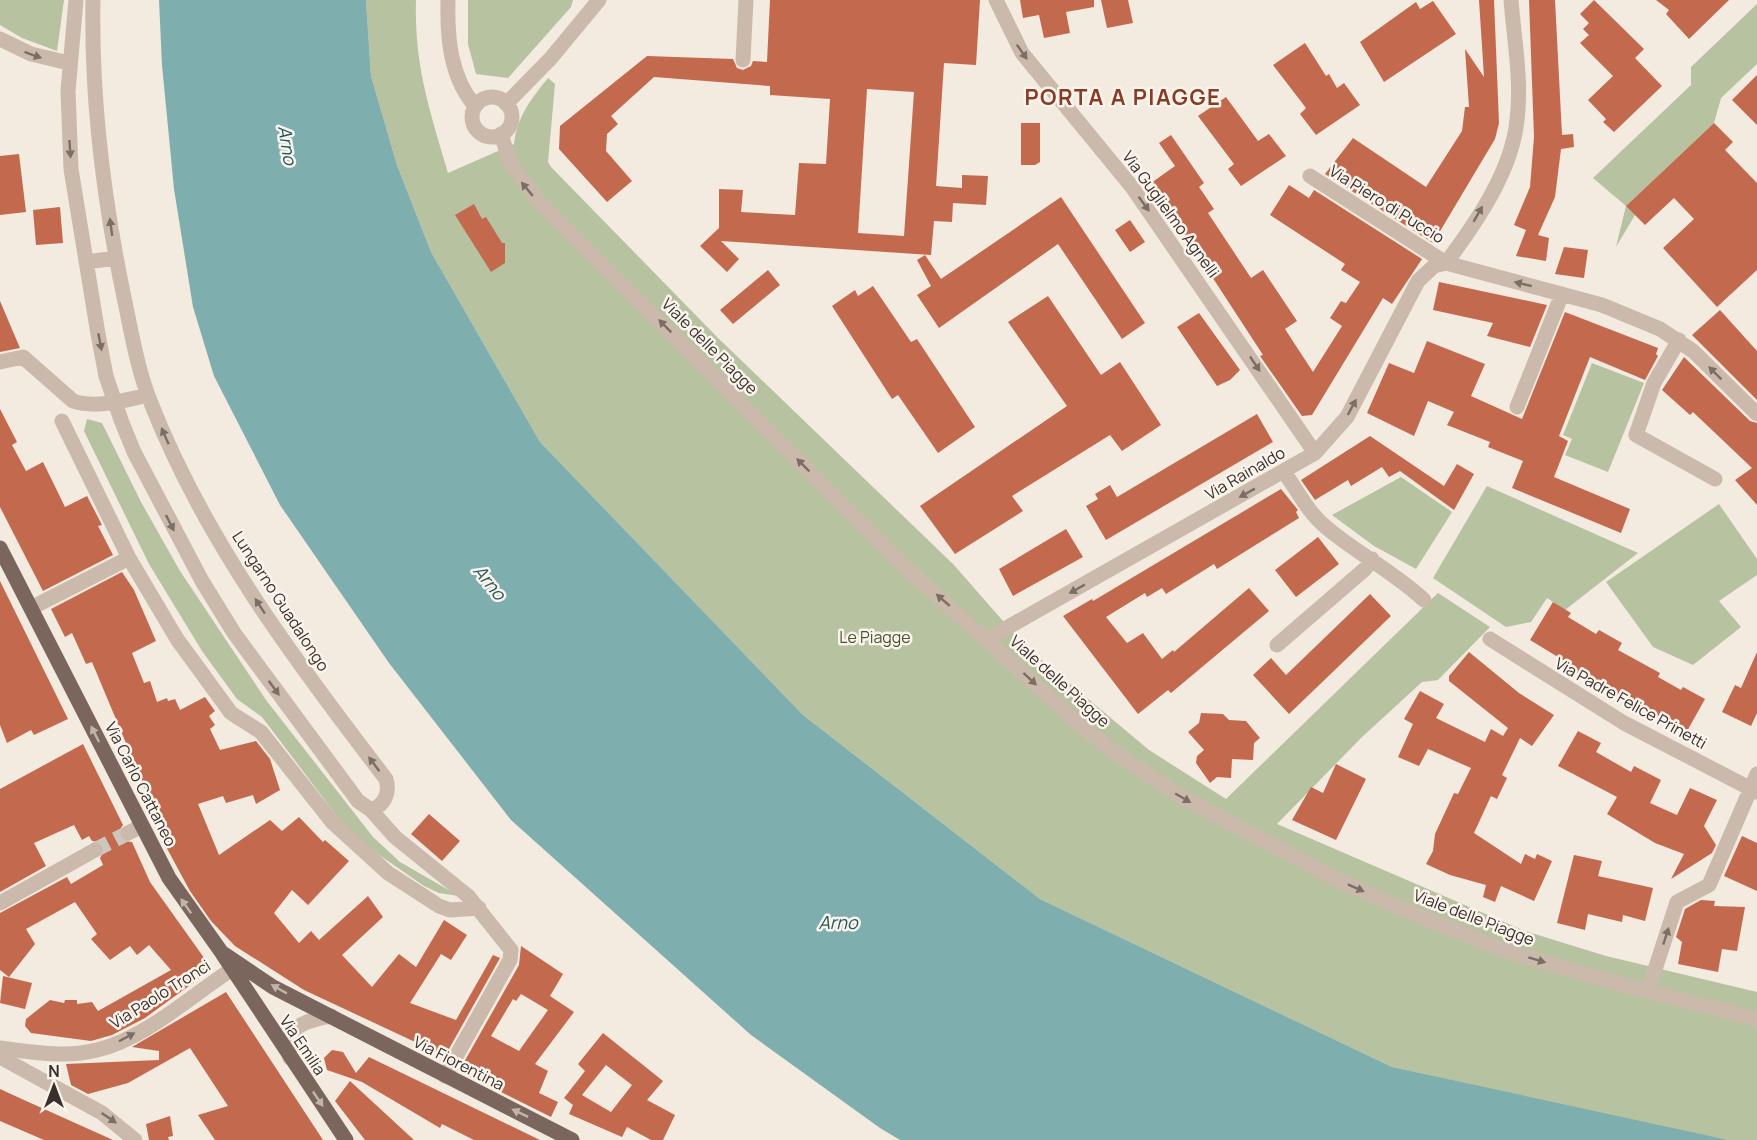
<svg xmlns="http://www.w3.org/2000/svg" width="1757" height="1140" font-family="Manrope,sans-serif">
<rect width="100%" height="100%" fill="#f3eae0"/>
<path fill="#b7c2a0" d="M0,0H64L57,51L22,38L0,25Z
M366,0H416C414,66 430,111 448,173L514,144C517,117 531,99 548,78L555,84L548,162L551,167L718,338L953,564L1025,646L1149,750L1226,799L1438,593L1490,627L1438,680L1422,682L1361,738L1277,824L1525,931L1606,956L1757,992V1140H1728L1692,1134L1392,1067L1040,899L803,715L540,442L431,252L397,165L371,76Z
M468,0H573L571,7L508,78L476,74L468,44Z
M1757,4V64L1721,98L1714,123L1627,205L1635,215L1616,247L1626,206L1593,178L1691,85V67Z
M1592,363L1644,383L1608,472L1565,455L1572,439L1563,435Z
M87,419L102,423L141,502L180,571L266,700L373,837L400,862L459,896L439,893L424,886L352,836L262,717L237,699L202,651L149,564L84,431Z
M1401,477L1452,512L1416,569L1374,546L1332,515Z
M1487,486L1638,553L1565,610L1547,598L1531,622L1506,627L1433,578Z
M1719,504L1757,559V575L1719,601L1741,627L1693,665L1653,647L1606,582Z"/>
<path fill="#7faeaf" d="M159,0H366L371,76L397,165L431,252L540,442L803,715L1040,899L1392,1067L1728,1140H900L880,1128L751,1035L511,820L389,663L280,505L214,376L193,307L174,189L162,65Z"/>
<path fill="#c3694e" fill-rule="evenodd" d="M770,0H980L976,65L944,63L936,186L962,188V175L988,176L986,205L953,203L952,222L934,221L931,255L721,241L739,259L727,272L700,246L719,228V189L743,190L741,212L795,215L799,163L826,164L830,99L770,95V86L654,77L611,116L618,124L607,134L606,151L632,181L607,202L559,149L560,126L647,56L733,59L737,68L743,70L751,66L753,61L767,62ZM867,89L914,92L904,236L858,233Z
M1020,0H1094V7L1066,12L1070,33L1044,38L1039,15L1023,18Z
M1101,0H1128L1133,23L1107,28Z
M1479,0H1494L1499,123L1495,139L1433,243L1325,174L1353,138L1426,187L1462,131L1465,107H1469L1465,49L1484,77Z
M1529,0H1555L1562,135L1573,134L1574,147L1561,149L1555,197L1538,235L1549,238L1546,261L1516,256L1526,230L1514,225L1530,187L1534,137Z
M1594,0L1644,49L1635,58L1662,86L1614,132L1603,122L1606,119L1588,100L1613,76L1580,43L1589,35L1583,29L1589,23L1580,14Z
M1656,0H1729L1689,39L1666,14L1669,10Z
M1433,1L1456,34L1384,82L1360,42L1416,2L1420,9Z
M1305,43L1326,76L1329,74L1337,88L1344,83L1360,105L1316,135L1300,114L1306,108L1273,65Z
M1757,75V125L1732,100Z
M1226,97L1258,141L1269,134L1286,156L1241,186L1228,169L1234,164L1198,116Z
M1021,123H1040V162L1035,165H1021Z
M1714,123L1733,142L1725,150L1757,183V270L1717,307L1663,248L1694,219L1674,198L1645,225L1626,206Z
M1171,135L1204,183L1199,187L1214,209L1208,213L1251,278L1263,270L1297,321L1285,329L1313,372L1342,326L1330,318L1341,301L1346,303L1360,282L1341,270L1345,264L1270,215L1289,185L1309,198L1314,190L1422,259L1392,304L1383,298L1312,415L1302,416L1260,356L1263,355L1151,183L1175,166L1159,143Z
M19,154L26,212L0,215V156Z
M1061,197L1145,323L1122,339L1058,244L939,328L917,295L931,286L917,260L925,255L941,279Z
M474,204L482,219L486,217L502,243H505V263L491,272L455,215Z
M60,207L63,243L36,245L33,210Z
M1130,220L1145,242L1130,252L1115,230Z
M1564,247L1588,250L1584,278L1555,274Z
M768,270L780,285L733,324L720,310Z
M1439,282L1547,305L1530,347L1487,336L1493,323L1433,310Z
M873,286L911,342L917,339L975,427L938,453L898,395L892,399L832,306L855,290L858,296Z
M1048,296L1101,375L1120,362L1161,425L1122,451L1110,435L1012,496L1023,511L955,554L920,506L1067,406L1008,322Z
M0,301L20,348L0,352Z
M1720,310L1757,351V400L1692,335Z
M1565,312L1658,348L1656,354L1658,356L1645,380L1590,357L1559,436L1568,441L1554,477L1630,509L1621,533L1512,488L1523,461L1488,447L1490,442L1447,425L1454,412L1428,401L1414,436L1367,413L1389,363L1414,373L1427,341L1485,364L1471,396L1522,419Z
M1199,313L1240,370L1230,380L1217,386L1177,327Z
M1684,357L1750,421L1757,423V505L1735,480L1752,468L1693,412L1690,415L1662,390Z
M0,409L17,442L12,445L26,471L43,462L65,507L87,496L102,525L98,526L113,555L43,591L0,507Z
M1257,414L1273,442L1106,540L1086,506L1098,499L1095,494L1110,485L1117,497Z
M1370,436L1444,486L1457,464L1474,474L1454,510L1400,471L1389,477L1382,467L1351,486L1348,480L1315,500L1301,480Z
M1281,489L1298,510L1296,512L1299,518L1217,569L1214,564L1166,594L1162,588L1147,597L1145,593L1106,617L1127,643L1143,633L1162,659L1173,650L1174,652L1249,588L1269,611L1171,693L1168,690L1138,714L1063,616L1092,599L1093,601Z
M1066,529L1083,557L1013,596L999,569Z
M1318,537L1339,564L1296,597L1275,570Z
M122,572L134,590L156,641L132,653L144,683L150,681L157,702L167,698L168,701L175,699L180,710L205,697L215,711L209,716L215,725L210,729L220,750L256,741L270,759L280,790L256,804L253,795L226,803L223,796L198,804L219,855L270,820L282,831L299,817L323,842L325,840L349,861L308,905L292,890L274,913L299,943L311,931L319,940L368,896L383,917L342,955L372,987L399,954L416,967L444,920L467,935L451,960L441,954L410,1003L456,1020L493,955L500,958L445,1056L304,990L235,946L211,921L190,891L151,819L149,812L154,810L92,662L86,664L72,633L65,637L51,609Z
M0,581L68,719L34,735L31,730L7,743L0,725Z
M1370,594L1391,616L1289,714L1253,675L1271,658L1286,675Z
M1553,602L1571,613L1568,617L1596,634L1599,630L1622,643L1618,650L1660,673L1658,677L1681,690L1683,687L1705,699L1686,733L1573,671L1576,668L1530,640Z
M1469,652L1519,693L1554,715L1532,746L1520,738L1502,775L1507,778L1497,799L1491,796L1474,833L1521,864L1525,854L1535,859L1537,854L1552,861L1534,901L1501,886L1495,902L1483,897L1486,885L1450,875L1426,864L1433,851L1435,834L1454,793L1458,794L1471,768L1428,749L1419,766L1398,757L1413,724L1404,719L1420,691L1444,704L1436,718L1485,742L1491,729L1503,736L1508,728L1449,681V676Z
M1757,652V713L1751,726L1722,712L1735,685L1741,688Z
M1201,713L1223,714L1229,720L1246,721L1260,738L1254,743L1253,760L1232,759L1231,778L1217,777L1210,783L1196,763L1197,756L1204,750L1188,732L1199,723Z
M1578,731L1601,743L1596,752L1631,772L1634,766L1661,780L1650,803L1677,815L1690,788L1717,800L1704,826L1716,845L1712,853L1671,879L1684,854L1655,843L1607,814L1617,797L1558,766Z
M83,744L123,825L118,832L120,838L123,841L132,842L150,882L212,969L145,1018L112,1035L91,1041L31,1033L25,1026L26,1019L50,1000L64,1003L65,1000H77V1004L92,1002L98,1011L171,970L149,945L137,955L130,946L110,960L91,939L97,934L75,902L26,929L35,944L9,977L0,970V913L67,877L71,884L103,865L100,858L105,850L100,842L92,841L89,836L82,840L74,825L34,843L46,866L0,892V789Z
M1336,764L1366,779L1336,840L1292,820L1311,787L1323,793Z
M429,814L460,841L442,861L411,834Z
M1742,836L1757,843V891L1724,876Z
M1574,855L1602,861L1598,876L1653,888L1645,921L1623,915L1622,922L1588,914L1585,930L1557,923Z
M1701,900L1715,901L1714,906L1745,907L1737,951L1722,949L1718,972L1678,964L1682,942L1676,937L1685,909Z
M521,946L563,974L550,996L574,1012L535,1064L548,1071L539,1093L558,1102L551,1117L459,1071L519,965ZM521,994L548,1010L519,1051L491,1036L513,999L516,1001Z
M3,976L32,983L25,1009L0,1003Z
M226,992L323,1140H215L198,1115L228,1106L190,1048L128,1083L88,1094L71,1085L66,1064L159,1060V1051L132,1047Z
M603,1033L663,1081L647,1100L675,1115L663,1140H651L627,1127L622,1137L569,1114L573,1105L564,1098L585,1071L578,1064ZM606,1065L632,1085L611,1112L582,1095Z
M332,1050L343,1052L356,1073L369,1057L540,1140H474L442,1124L440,1128L362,1082L327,1070L324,1058Z
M350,1081L414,1140H365L335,1101Z
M0,1089L24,1100L113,1140H44L0,1121Z
M170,1116L173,1136L168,1137L169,1140H149L146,1124Z"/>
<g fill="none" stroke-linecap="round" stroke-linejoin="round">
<path stroke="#cec5bc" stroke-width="15" stroke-dasharray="15 8" stroke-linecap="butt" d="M95,850L128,833"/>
<path stroke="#cbbaac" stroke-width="15" d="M76,0L68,91L71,169L98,334L106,376L121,420L134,452L202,581L234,633L358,801L371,810L395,837L468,896L511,950L510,960L445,1076
M93,0C91,101 104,203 125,302C132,336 138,371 151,403C205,541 296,662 386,779C390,793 385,805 371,810
M448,0C447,37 450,77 475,106
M996,0L1022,53L1132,187L1315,453
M0,39L31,54L69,63
M743,60L746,0
M472 117a20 20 0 1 1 40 0a20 20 0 1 1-40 0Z
M506,104L551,58L599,0
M501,134L511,165L541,204L906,568L1078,723L1114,752L1178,795L1344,883L1412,913L1506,951L1638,989L1757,1019
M1310,176L1446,263L1602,305L1660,329L1693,351L1757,414
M86,262L116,258
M1446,263C1476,223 1512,171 1517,120C1522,81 1514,39 1511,0
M1679,340L1654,383L1636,435L1715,479
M0,362L23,357L73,401C96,409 125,400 148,395
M1517,407L1562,294
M62,421L129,558L177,639L231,713L261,732L333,823L388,873L439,906L450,910L479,908
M1284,472C1298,491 1308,513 1327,528C1358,554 1394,572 1424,600
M31,608L129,558
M987,639L1315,453L1347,417L1418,281L1434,266L1446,263
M1490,639L1624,723L1757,792
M1277,645L1365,569L1372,559
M128,833L142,826
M0,903L95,850
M1648,991L1677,902L1709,885L1757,774
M0,1048C31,1052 66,1058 97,1050C146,1038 189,997 231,970
M0,1057L102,1113L135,1140
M290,1058C285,1026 303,1021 331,1016"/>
<path stroke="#7a665c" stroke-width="15" d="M0,548L169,878L222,953L346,1140
M224,954L273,987L572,1140"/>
</g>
<defs><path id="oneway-solid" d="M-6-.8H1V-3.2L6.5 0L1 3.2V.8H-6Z" transform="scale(1.5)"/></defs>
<g fill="#7b6e65">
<use href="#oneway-solid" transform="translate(1022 52) rotate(55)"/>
<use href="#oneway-solid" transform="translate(33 55) rotate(20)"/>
<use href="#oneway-solid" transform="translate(70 149) rotate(86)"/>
<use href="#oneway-solid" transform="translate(527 189) rotate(-130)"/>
<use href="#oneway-solid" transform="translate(1144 204) rotate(54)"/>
<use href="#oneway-solid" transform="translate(1478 214) rotate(-60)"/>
<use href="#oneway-solid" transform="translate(111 227) rotate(-98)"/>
<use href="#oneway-solid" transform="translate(1523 284) rotate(-166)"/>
<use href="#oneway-solid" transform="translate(665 326) rotate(-135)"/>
<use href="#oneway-solid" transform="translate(100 342) rotate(79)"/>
<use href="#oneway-solid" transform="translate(1255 364) rotate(56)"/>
<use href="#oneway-solid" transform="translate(1715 373) rotate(-135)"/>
<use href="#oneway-solid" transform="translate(1352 407) rotate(-62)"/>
<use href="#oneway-solid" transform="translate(165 436) rotate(-114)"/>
<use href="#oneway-solid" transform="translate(803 465) rotate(-135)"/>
<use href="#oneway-solid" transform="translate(1247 493) rotate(151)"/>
<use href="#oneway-solid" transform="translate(170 523) rotate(63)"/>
<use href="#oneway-solid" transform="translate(1077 589) rotate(151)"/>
<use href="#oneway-solid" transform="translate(943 600) rotate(-139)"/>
<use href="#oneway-solid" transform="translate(260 606) rotate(-123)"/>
<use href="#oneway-solid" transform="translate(1030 679) rotate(43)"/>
<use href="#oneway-solid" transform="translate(274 688) rotate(54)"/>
<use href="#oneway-solid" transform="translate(374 764) rotate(-127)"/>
<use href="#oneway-solid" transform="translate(1183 798) rotate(30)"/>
<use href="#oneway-solid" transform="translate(1356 888) rotate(24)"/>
<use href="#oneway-solid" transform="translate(1666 936) rotate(-72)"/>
<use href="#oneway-solid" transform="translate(1537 960) rotate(17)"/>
<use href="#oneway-solid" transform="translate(127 1037) rotate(-28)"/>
<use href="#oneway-solid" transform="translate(109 1118) rotate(34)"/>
</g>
<g fill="#c0b4ac">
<use href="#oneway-solid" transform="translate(95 734) rotate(-117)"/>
<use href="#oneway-solid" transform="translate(186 906) rotate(-125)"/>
<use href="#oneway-solid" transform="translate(279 989) rotate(-151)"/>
<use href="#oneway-solid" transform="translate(318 1099) rotate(56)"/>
<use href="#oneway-solid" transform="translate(520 1113) rotate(-154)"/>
</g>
<g text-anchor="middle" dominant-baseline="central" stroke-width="5" stroke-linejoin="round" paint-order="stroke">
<g font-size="16" fill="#392f2b" stroke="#faf4ed">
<text transform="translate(1387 204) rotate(32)">Via Piero di Puccio</text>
<text transform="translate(1171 214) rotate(54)">Via Guglielmo Agnelli</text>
<text transform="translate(710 346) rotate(45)">Viale delle Piagge</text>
<text transform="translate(1245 473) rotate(-30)">Via Rainaldo</text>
<text transform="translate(281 601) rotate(57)">Lungarno Guadalongo</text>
<text transform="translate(1060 681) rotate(42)">Viale delle Piagge</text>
<text transform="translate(1631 703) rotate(29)">Via Padre Felice Prinetti</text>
<text transform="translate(141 784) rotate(63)">Via Carlo Cattaneo</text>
<text transform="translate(1474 917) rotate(21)">Viale delle Piagge</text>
<text transform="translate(160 994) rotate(-32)">Via Paolo Tronci</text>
<text transform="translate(303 1045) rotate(56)">Via Emilia</text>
<text transform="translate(459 1063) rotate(27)">Via Fiorentina</text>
</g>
<g font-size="16" fill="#48572f" stroke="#faf4ed">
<text x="875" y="637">Le Piagge</text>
</g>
<g font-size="18" font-style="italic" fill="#21575a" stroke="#faf4ed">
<text transform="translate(288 145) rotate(81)">Arno</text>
<text transform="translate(490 582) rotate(51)">Arno</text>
<text x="838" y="922">Arno</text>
</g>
<g font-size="22" font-weight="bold" letter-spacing="1.5" fill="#863c25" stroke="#faf4ed">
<text x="1123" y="97">PORTA A PIAGGE</text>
</g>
</g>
<g transform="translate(54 1086)" stroke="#faf4ed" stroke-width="4.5" paint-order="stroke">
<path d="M0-4.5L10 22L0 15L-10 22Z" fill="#392f2b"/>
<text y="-9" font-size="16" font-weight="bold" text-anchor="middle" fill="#392f2b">N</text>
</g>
</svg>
